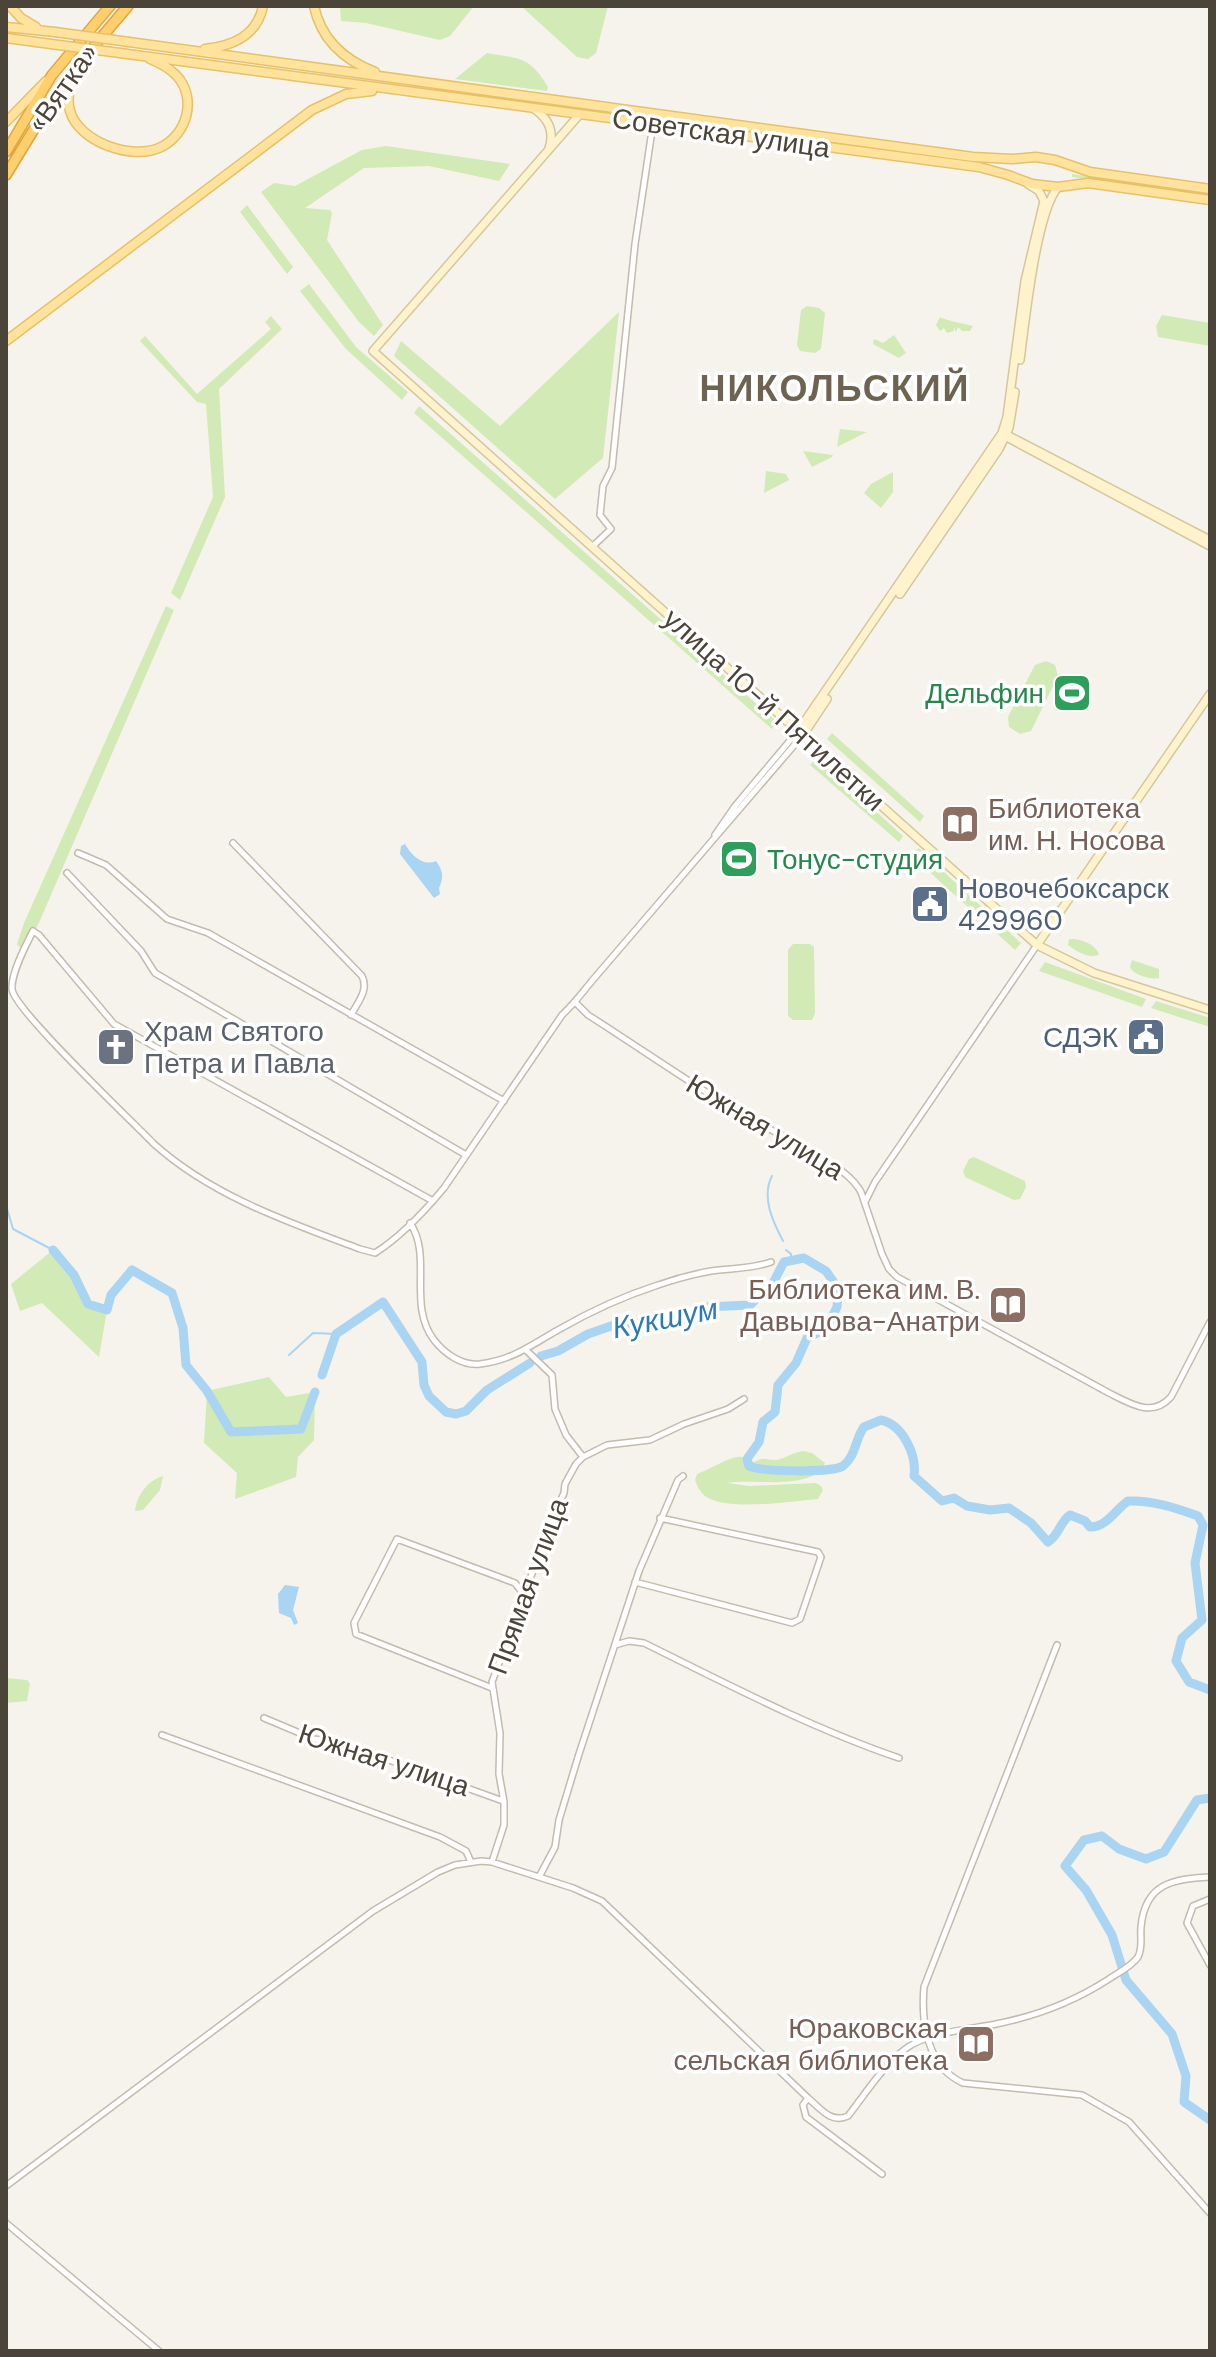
<svg xmlns="http://www.w3.org/2000/svg" width="1216" height="2357" font-family="'DM Sans',sans-serif">
<rect width="100%" height="100%" fill="#f6f3ec"/>
<path fill="#d2eab5" d="M340,6H474L450,36L440,40L366,23L341,21Z
M521,6H608L596,53L588,59L577,57Z
M487,53C520,59 529,55 548,87L547,91L455,79Z
M386,146L510,164L499,181L429,166L364,168L305,208L330,210L332,213L327,240L383,325L374,336L359,322L261,192L274,183L295,186L362,150Z
M1072,174L1210,193V195L1072,177Z
M247,205L293,267L287,274L240,212Z
M309,284L356,347L408,392L402,400L346,349L300,291Z
M807,306L819,308L825,313L821,349L815,353L800,351L797,345L801,310Z
M619,312L603,458L555,499L394,356L401,341L500,426Z
M1162,315L1210,323V346L1158,337L1156,326Z
M271,316L282,329L219,389L225,497L180,600L171,593L213,497L206,404L197,402L140,341L145,336L197,394L271,329L265,322Z
M940,317C947,321 963,323 973,326L970,331H962L958,327L956,332L954,327V331L947,333L944,328L940,331L936,325Z
M894,335L906,353L899,358L873,344L874,339L883,343Z
M419,406L777,722L772,729L414,413Z
M840,429L867,432L837,447Z
M803,451L833,455L832,457L812,467Z
M766,471L786,474L789,480L764,493Z
M893,472V492L881,508L864,493L871,484Z
M166,606L174,610L38,925L22,950L17,944L24,923Z
M1046,661L1055,665L1058,676L1031,731L1020,734L1009,727L1008,717L1035,665Z
M832,733L924,816L920,822L827,739Z
M817,758L903,836L899,842L810,765Z
M918,848L1021,943L1015,950L911,855Z
M1069,939C1079,938 1097,944 1099,955C1088,959 1076,951 1068,945Z
M793,944H810L814,947L815,1013L812,1020H793L788,1016V950Z
M1132,960L1159,969V978C1151,980 1133,975 1130,967Z
M1045,962L1146,999L1142,1007L1039,971Z
M1156,1001L1210,1018V1027L1151,1008Z
M974,1157L1025,1181L1026,1187L1020,1199L1014,1200L965,1177L963,1171L969,1159Z
M53,1250L74,1275L88,1304L107,1310L99,1357L42,1303L20,1311L11,1284Z
M269,1377L286,1397L315,1392L314,1440L298,1457L296,1477L235,1499L237,1473L204,1443L207,1391Z
M804,1451L812,1453L825,1463C813,1492 752,1478 728,1483L749,1486L816,1483L821,1486L823,1490L818,1499C793,1501 726,1512 705,1496C700,1492 697,1486 695,1480L697,1474C710,1470 731,1455 742,1457C746,1459 750,1461 754,1462C764,1456 766,1460 776,1460C785,1459 792,1452 804,1451Z
M163,1476L160,1490L143,1510L135,1511C137,1495 147,1481 163,1476Z
M6,1678L27,1680L30,1684L27,1701L6,1703Z"/>
<path fill="#a9d4f2" d="M405,844C411,855 423,867 436,861C443,870 444,878 439,888L440,894L434,898L400,854L401,846Z
M285,1585L299,1587L293,1610L298,1623L294,1625L291,1618L279,1613L278,1594Z"/>
<g fill="none" stroke-linecap="round" stroke-linejoin="round">
<path stroke="#a9d4f2" stroke-width="2" d="M772,1176C761,1197 773,1222 783,1241
M6,1205L13,1229L53,1250
M786,1250L791,1254V1259
M289,1355L313,1333L336,1334"/>
<path stroke="#a9d4f2" stroke-width="9" d="M53,1250L74,1275L88,1304L107,1310L111,1295L132,1270L172,1293L183,1328L186,1365L207,1391L231,1432L301,1429L315,1392
M541,1356L558,1351L588,1334L614,1325L689,1319L706,1307L750,1305L773,1283L784,1262L804,1258L826,1271L835,1284L838,1295L837,1307L826,1329L807,1338L796,1363L778,1385L775,1412L763,1422L759,1442L747,1459L749,1466C761,1472 833,1473 843,1466C856,1456 855,1439 864,1427L881,1420C903,1425 917,1455 914,1476L942,1501L954,1498L967,1506L990,1510L1009,1508L1031,1523L1048,1542C1059,1535 1060,1522 1070,1515L1085,1521L1090,1527C1107,1527 1115,1510 1128,1501C1152,1500 1176,1508 1198,1516L1203,1525L1195,1563L1202,1620L1182,1638L1176,1661L1189,1682L1210,1690
M322,1375L336,1334L383,1302L422,1362L424,1385L429,1396L446,1412L456,1414L466,1411L487,1390L530,1363
M1210,1798L1197,1800L1164,1852L1146,1859L1119,1849L1102,1836L1084,1840L1065,1866L1086,1890L1112,1935L1126,1980L1172,2034L1186,2076L1184,2102L1210,2120"/>
<defs>
<path id="street" d="M592,547L611,529L600,515L603,486L612,468L635,244L653,124
M715,835L735,806L798,731
M233,843L362,976C369,990 358,1002 351,1015
M78,853L106,865L167,919L208,933L504,1101
M67,873L141,951L155,973L466,1155
M577,1004L588,1015C638,1047 687,1081 738,1112C771,1133 843,1159 861,1192L882,1254L889,1269L897,1277L1109,1393C1131,1404 1152,1418 1171,1397L1210,1322
M433,1201L114,1024L39,935L33,931C26,945 11,973 12,989C13,1009 133,1122 154,1144C212,1196 288,1222 360,1249L375,1253C402,1236 424,1212 444,1188L562,1015C576,1002 584,990 597,975L803,735
M865,1202L875,1182L1037,945
M410,1223C433,1256 407,1305 434,1340C445,1354 462,1366 480,1364C513,1360 531,1345 558,1330C589,1312 624,1296 658,1285C675,1279 694,1274 711,1271C732,1268 751,1269 771,1262
M527,1351L552,1375L555,1409L566,1435L583,1457
M635,1582L792,1623L800,1619L821,1557L818,1552L660,1518
M615,1645L629,1641L644,1643C727,1684 811,1728 899,1758
M1057,1645L924,1987C921,2022 927,2067 963,2083L1082,2095L1129,2122L1210,2213
M492,1688L356,1634L354,1623L397,1539L515,1583L524,1595
M264,1718L314,1739L339,1742L503,1801
M162,1735L440,1837L466,1851L471,1862
M492,1862L504,1825V1802L499,1774L500,1733L492,1682L551,1522L564,1493L565,1484L576,1464L583,1457L607,1445L650,1440L684,1424L728,1409L744,1399
M539,1877L555,1847L559,1820L579,1754L639,1571L678,1480L683,1476
M1210,1899L1193,1906L1187,1923L1210,1965
M808,2098L803,2105L806,2117L882,2174
M6,2186L373,1911L438,1872L455,1865L481,1861L492,1862L573,1888L602,1901L808,2098C820,2108 831,2124 848,2116C866,2093 884,2064 908,2047C930,2032 971,2029 996,2024C1037,2016 1075,2001 1109,1979C1118,1973 1132,1966 1138,1957C1143,1948 1140,1937 1141,1927C1145,1883 1173,1879 1210,1877
M6,2223L159,2351"/>
<path id="secondary" d="M533,108C548,118 555,131 549,148
M580,114L373,351L1037,945L1094,973L1210,1010
M1020,360C1025,323 1036,213 1058,187
M1003,433L1210,540
M1003,435L1210,546
M900,594L999,449L1009,428L1015,392
M798,731L1002,433L1007,417L1025,281L1044,201L1039,191L1028,184
M803,735L827,699
M1037,945L1210,694"/>
<path id="primary" d="M10,6L21,18L36,27
M314,6C321,39 344,60 375,72
M6,27L55,32
M6,38L51,44
M129,42L973,157L1012,159L1036,157L1055,160L1090,172L1210,189
M205,49C233,46 257,36 263,6
M120,53L979,167L1008,175L1032,184L1058,187L1088,183L1210,200
M76,68C71,82 66,96 70,111C79,142 131,160 159,148C187,136 198,98 176,75C169,68 160,63 150,59
M6,122L46,81
M6,341L312,110L346,94L372,91"/>
<path id="highway" d="M6,152L52,75L110,6
M6,175L61,85L128,6"/>
</defs>
<use href="#street" stroke="#c2bbae" stroke-width="8"/>
<use href="#secondary" stroke="#d6c79b" stroke-width="10"/>
<use href="#primary" stroke="#e6c16a" stroke-width="11"/>
<use href="#highway" stroke="#e0a43c" stroke-width="12"/>
<use href="#street" stroke="#fff" stroke-width="5"/>
<use href="#secondary" stroke="#fff3cd" stroke-width="7"/>
<use href="#primary" stroke="#ffe39c" stroke-width="8"/>
<use href="#highway" stroke="#ffcf6e" stroke-width="9"/>
<defs>
<path id="primary-bridge" d="M55,32L129,42
M51,44L120,53"/>
</defs>
<use href="#primary-bridge" stroke="#e6c16a" stroke-width="11" stroke-linecap="butt"/>
<use href="#primary-bridge" stroke="#ffe39c" stroke-width="8"/>
</g>
<defs>
<symbol id="stadium-square" viewBox="-11 -11 22 22"><rect x="-9" y="-9" width="18" height="18" rx="4" fill="#2e9e5b" stroke="#fff"/><path d="M0-5a6.5 5 0 1 0 0 10a6.5 5 0 1 0 0-10ZM-3.5-1.8h7v3.6h-7Z" fill="#fff"/></symbol>
<symbol id="library-square" viewBox="-11 -11 22 22"><rect x="-9" y="-9" width="18" height="18" rx="4" fill="#8d6e63" stroke="#fff"/><path d="M-6-4Q-3-5.5-.7-3.5V5Q-3 3-6 4ZM6-4Q3-5.5 .7-3.5V5Q3 3 6 4Z" fill="#fff"/></symbol>
<symbol id="civic-square" viewBox="-11 -11 22 22"><rect x="-9" y="-9" width="18" height="18" rx="4" fill="#5c6f8a" stroke="#fff"/><path d="M-.6-6.5H3V-4.5H.6V-3L4-1V1h2V6H-6V1h2V-1L-.6-3ZM-1.2 2.5V6h2.4V2.5Z" fill="#fff"/></symbol>
<symbol id="church-square" viewBox="-11 -11 22 22"><rect x="-9" y="-9" width="18" height="18" rx="4" fill="#6b7280" stroke="#fff"/><path d="M-1.2-6h2.4v3.5h3.3v2.4h-3.3V6h-2.4V-.1h-3.3v-2.4h3.3Z" fill="#fff"/></symbol>
</defs>
<g fill-rule="evenodd">
<use href="#stadium-square" x="1050" y="671" width="44" height="44"/>
<use href="#library-square" x="938" y="802" width="44" height="44"/>
<use href="#stadium-square" x="717" y="837" width="44" height="44"/>
<use href="#civic-square" x="908" y="882" width="44" height="44"/>
<use href="#civic-square" x="1124" y="1015" width="44" height="44"/>
<use href="#church-square" x="94" y="1025" width="44" height="44"/>
<use href="#library-square" x="986" y="1283" width="44" height="44"/>
<use href="#library-square" x="954" y="2022" width="44" height="44"/>
</g>
<g text-anchor="middle" dominant-baseline="central" stroke-width="7" stroke-linejoin="round" paint-order="stroke">
<g font-size="28" fill="#4b4439" stroke="#fff">
<text transform="translate(63 88) rotate(-55)">«Вятка»</text>
<text transform="translate(721 133) rotate(8)">Советская улица</text>
<text transform="translate(774 710) rotate(42)">улица 10-й Пятилетки</text>
<text transform="translate(765 1127) rotate(31)">Южная улица</text>
<text transform="translate(528 1586) rotate(-70)">Прямая улица</text>
<text transform="translate(384 1760) rotate(18)">Южная улица</text>
</g>
<g font-size="28" fill="#27864d" stroke="#fff" text-anchor="end">
<text x="1044" y="693">Дельфин</text>
<text x="767" y="859" text-anchor="start">Тонус-студия</text>
</g>
<g font-size="28" fill="#785e54" stroke="#fff" text-anchor="end">
<text x="988" y="808" text-anchor="start">Библиотека<tspan x="988" dy="32">им. Н. Носова</tspan></text>
<text x="980" y="1289">Библиотека им. В.<tspan x="980" dy="32">Давыдова-Анатри</tspan></text>
<text x="948" y="2028">Юраковская<tspan x="948" dy="32">сельская библиотека</tspan></text>
</g>
<g font-size="28" fill="#4e5e75" stroke="#fff" text-anchor="start">
<text x="958" y="888">Новочебоксарск<tspan x="958" dy="32">429960</tspan></text>
<text x="1118" y="1037" text-anchor="end">СДЭК</text>
</g>
<g font-size="28" fill="#5b616d" stroke="#fff" text-anchor="start">
<text x="144" y="1031">Храм Святого<tspan x="144" dy="32">Петра и Павла</tspan></text>
</g>
<g font-size="30" font-style="italic" fill="#2e7ab2" stroke="#fff">
<text transform="translate(665 1318) rotate(-11)">Кукшум</text>
</g>
<g font-size="36" font-weight="bold" letter-spacing="2" fill="#6e6250" stroke="#fff">
<text x="835" y="388">НИКОЛЬСКИЙ</text>
</g>
</g>
<rect width="1216" height="2357" fill="none" stroke="#4b4439" stroke-width="16"/>
</svg>
